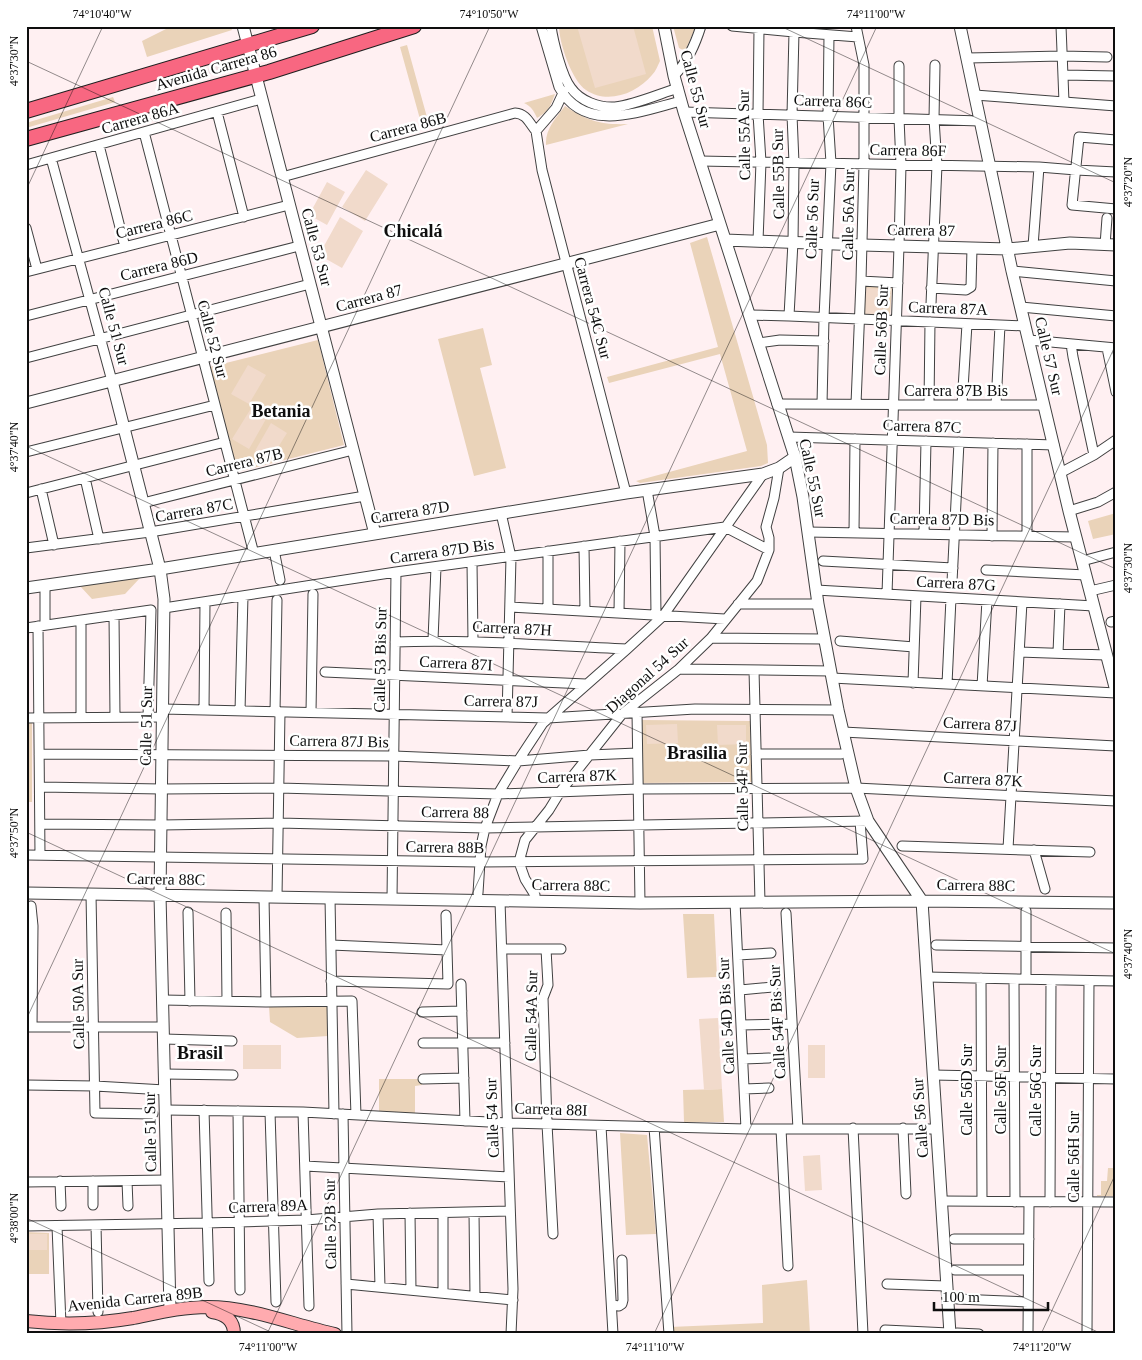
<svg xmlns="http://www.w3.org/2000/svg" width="1142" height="1360" font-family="'Times New Roman',serif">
<rect width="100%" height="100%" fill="#fff0f2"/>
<path fill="#ead3b9" d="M172,26H231L232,30L147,57L142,41Z
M559,26H652L660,61C658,65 656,71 652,75C637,93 608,105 586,90C572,81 559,43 559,26Z
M673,26H696L685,51L679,48Z
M407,45L430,128L423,130L400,47Z
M555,94C550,107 549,111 537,118C534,111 531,106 524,103Z
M113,97L115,102L26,128V123Z
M565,106C588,121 601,125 628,124L546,145C545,129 556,118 565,106Z
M707,237L767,445L768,463L761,466L640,483L636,481L747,451L720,354L609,383L607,377L718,347L690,243Z
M864,284L892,286L890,317L862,316Z
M483,328L492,365L480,368L506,468L474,476L438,339Z
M318,340L344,445L237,472L210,367Z
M1116,513V534L1093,539L1088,521Z
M140,578L125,594L92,599L80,586Z
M641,720L750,721L752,782L642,783Z
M26,723H32V802H26Z
M683,914H714L717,977L687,978Z
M269,1006H328V1036L297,1038L270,1022Z
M379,1079H423L422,1085L415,1086V1114L379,1111Z
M722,1089L724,1122H684L683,1090Z
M620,1133L647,1135L656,1234L626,1235Z
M1116,1153V1196H1097V1195H1101V1181H1107L1108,1168H1115Z
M26,1232L49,1233V1274H26Z
M807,1280L810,1334H672L670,1327L763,1323L762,1285Z"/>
<path fill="#f1dacb" d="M577,26H633L646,74L595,88Z
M366,170L388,184L365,221L342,207Z
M327,182L345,192L327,225L309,215Z
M340,217L363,231L342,268L319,255Z
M866,288L883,289L882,314H865Z
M248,365L266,375L249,404L231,394Z
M250,410L266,419L249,449L232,439Z
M271,423L287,433L270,460L255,451Z
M677,724L678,743L647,744L646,725Z
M717,725H746V744L718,745Z
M718,1018L722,1089L704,1090L699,1019Z
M243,1045H281V1069H243Z
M808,1045H825V1078H808Z
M820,1155L822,1190L805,1191L803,1156Z
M26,1234H47V1250H26Z"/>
<path fill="#efdfe2" d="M244,59L246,64L194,79L192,73Z"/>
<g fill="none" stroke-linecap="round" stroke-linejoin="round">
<defs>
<path id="minor" d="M541,26L559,87C585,135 641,111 681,101
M551,26C553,41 562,77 571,88C580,101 599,108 615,107C634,105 659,94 678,88
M732,26L794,32L858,37
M856,26L864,65V164L861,281L856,404
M1061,26L1064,102
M967,58L1062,56L1107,57
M1064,75L1116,76
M674,76C688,61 695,45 701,26
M975,95L1116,106
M217,112L244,217
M684,112L980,121
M536,131L542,170L626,493
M536,131L556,108L564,91
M144,132L254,554
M1116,140L1079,137L1072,205L1116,209
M99,145L125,247
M51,158L112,381
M700,161L1039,167L1076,170L1116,172
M26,165L261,99
M282,177L515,113C527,114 529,123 536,131
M26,228L37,269
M758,241L761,162L758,114L759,29
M1105,245L1107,218
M1033,246L1039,167
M1012,271L1116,281
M26,272L289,205
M861,281L898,283
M931,288L966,290L971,287L972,248
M931,304L937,165L934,119L935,65
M1021,307L1116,316
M749,315L789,316L1025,326
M26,316L299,246
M789,316L793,242L794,163L792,115L794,32
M1029,340L1116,348
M758,343L780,340L824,341
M1071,344L1073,357L1094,455
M1107,348L1116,392
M26,358L310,284
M777,404L1044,405
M822,404L824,318L831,163L828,116L829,35
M929,404L930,322
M962,405L967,324
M996,405L1000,325
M789,437L1054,445
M1027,444V536
M26,452L215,405
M1060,473L1094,455L1116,440
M85,478L99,539
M41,489L54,545
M647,490L655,536L656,615
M26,493L225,442
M143,503L353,450
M1069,511L1098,502L1116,492
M501,513L511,557L507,717
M808,532L1076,537
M854,533L855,439
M924,534L926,441
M992,536L993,443
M584,546L585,611
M26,548L150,532L365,496
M274,550L280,580
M823,561L953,568
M1082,561L1116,552
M472,562L473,641
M986,570L1086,575
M952,582L959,442
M816,590L1094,606
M1090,591L1116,585
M887,594L899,246L901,165L899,118V66
M738,604H818
M510,607L725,619
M164,608L396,572L725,527L769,550
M548,609V551
M619,613L620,541
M114,615L115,717
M1111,622L1116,621
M45,625V585
M38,626L40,855
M26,628L151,610L148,717
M711,638L825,639
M433,640L436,567
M840,641L914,647
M395,642C472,639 550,646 627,649
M1019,652L1106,655
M1058,653L1060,604
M679,669L831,671
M754,670L760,902
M325,672L586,684
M832,678L1116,693
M913,683L916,596
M947,684L951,598
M982,686L987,600
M163,709L548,718L695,709L838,710
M204,710L205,602
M240,711L243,596
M275,712L277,600
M311,712L313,594
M637,712L640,903
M81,717V620
M26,718L163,717
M843,732L1116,746
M39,754L394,756L518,761L590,755L637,753
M756,754H841
M40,787L162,789L279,788L498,794L638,789L856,788L1116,801
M40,824L161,825L279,823L485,828L866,821
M902,846L1090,852
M1008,849L1022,602
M1034,850L1045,889
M26,855L479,862L863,859L860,821
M478,893L481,846L485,828L498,794L518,761L543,723L627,649L663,616L763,474
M91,894L95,1113L153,1114
M535,895L525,879L519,862L525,840L549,810L560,792L622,714L679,669L711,638L757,581L769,550V538L766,527L774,498L779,468
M264,897L266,1002
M277,897L280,712
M330,898L334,1114
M392,899L396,572
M500,901L513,1289L511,1334
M735,902L746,1129
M31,906L33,926L32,1027
M188,912L190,1001
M226,913L227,1001
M786,913L798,1129
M331,945L447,950
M936,945L1116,948
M502,949H561
M546,949L548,985L543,998L547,1124L553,1234
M738,955L771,953
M927,977L1116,981
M981,978L982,1201
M1014,979L1015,1202
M1026,979V911
M331,981L448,984L446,915
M461,984L465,1121
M740,990L773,987
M163,1000L266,1002L352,1001L356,1115
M422,1012L462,1011
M741,1025L792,1024
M26,1027H163
M164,1039L232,1041
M423,1043H505
M743,1059L769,1058
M164,1074L233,1075
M933,1075L1116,1079
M423,1079L464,1078
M26,1085L95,1086L165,1090
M744,1089L769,1088
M165,1110L303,1112L507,1123L746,1129H937
M204,1110L209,1281
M238,1111L240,1290
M270,1112L276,1302
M303,1112L309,1306
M343,1114L347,1334
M601,1126L613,1334
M654,1127L669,1334
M853,1128L863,1334
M903,1128L906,1194
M781,1129L788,1266
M305,1166L509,1177
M60,1181L61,1206
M93,1181V1205
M127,1181L128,1206
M26,1182L167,1180
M941,1201L1116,1202
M1050,1202L1051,980
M474,1212L475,1296
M410,1213L411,1290
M443,1213V1293
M378,1214L380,1287
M96,1225L98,1312
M26,1226L207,1223L306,1220L378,1214L510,1211
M57,1226L61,1324
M954,1239H1029
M955,1270H1028
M346,1284L513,1300
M887,1284L946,1286
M957,1299L1028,1302
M612,1305L619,1306L622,1304L623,1300L622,1260
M885,1330L949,1333
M957,1333L979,1334
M1028,1334L1029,1202
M1087,1334L1089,981"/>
<path id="tertiary" d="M243,26L375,534
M664,26L674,76L684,112L795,457L803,497L818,604L838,710L856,788L868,821L922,901
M960,26L1012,271L1069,511L1116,691
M725,240L862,245L1008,249L1070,243L1116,245
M112,381L160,569L164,599L160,895L170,1310
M26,403L720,224
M26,588L160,569L626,493L763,474L779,468L795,457
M26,893L640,903L922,901L1116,903
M922,901L950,1334"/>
<path id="secondary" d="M212,1312C225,1314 234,1320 234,1334
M26,1321C62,1325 98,1324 133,1318C158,1313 182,1307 208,1307C252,1307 293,1325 335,1334"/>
<path id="primary" d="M26,111L312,26
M26,139L269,72L414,26"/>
</defs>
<use href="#minor" stroke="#414141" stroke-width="11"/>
<use href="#tertiary" stroke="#414141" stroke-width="13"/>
<use href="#secondary" stroke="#303030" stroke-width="14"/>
<use href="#primary" stroke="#1f1f1f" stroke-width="16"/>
<use href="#minor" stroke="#fff" stroke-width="9"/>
<use href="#tertiary" stroke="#fff" stroke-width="11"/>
<use href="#secondary" stroke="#ffabaf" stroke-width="12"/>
<use href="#primary" stroke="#f86781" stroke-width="14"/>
</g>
<path fill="none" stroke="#0e0e0e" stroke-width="1" stroke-opacity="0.45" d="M780,26L1116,183M26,61L1116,569M26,190L103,26M26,446L1116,954M26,832L1102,1334M26,1020L490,26M26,1218L275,1334M267,1334L877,26M654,1334L1116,344M1041,1334L1116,1173"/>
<g text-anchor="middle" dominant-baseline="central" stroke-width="5" stroke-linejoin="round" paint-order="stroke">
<g font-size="16" fill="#0e0e0e" stroke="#fff">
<text transform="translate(216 68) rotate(-16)">Avenida Carrera 86</text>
<text transform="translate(696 89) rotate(75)">Calle 55 Sur</text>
<text transform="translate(833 101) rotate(2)">Carrera 86C</text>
<text transform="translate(140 118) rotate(-16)">Carrera 86A</text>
<text transform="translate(408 127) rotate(-15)">Carrera 86B</text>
<text transform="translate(744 135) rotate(-91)">Calle 55A Sur</text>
<text transform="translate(908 150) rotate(1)">Carrera 86F</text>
<text transform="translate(778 174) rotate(-91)">Calle 55B Sur</text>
<text transform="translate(848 215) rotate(-89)">Calle 56A Sur</text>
<text transform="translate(812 219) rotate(-88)">Calle 56 Sur</text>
<text transform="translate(154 224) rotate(-14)">Carrera 86C</text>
<text transform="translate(921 230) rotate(1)">Carrera 87</text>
<text transform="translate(317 247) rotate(75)">Calle 53 Sur</text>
<text transform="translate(159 266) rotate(-14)">Carrera 86D</text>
<text transform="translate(369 298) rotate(-15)">Carrera 87</text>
<text transform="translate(593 308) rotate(75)">Carrera 54C Sur</text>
<text transform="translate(948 308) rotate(2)">Carrera 87A</text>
<text transform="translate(114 326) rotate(75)">Calle 51 Sur</text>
<text transform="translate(881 330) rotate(-88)">Calle 56B Sur</text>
<text transform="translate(213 339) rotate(75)">Calle 52 Sur</text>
<text transform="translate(1049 356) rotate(77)">Calle 57 Sur</text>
<text x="956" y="390">Carrera 87B Bis</text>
<text transform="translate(922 426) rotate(2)">Carrera 87C</text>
<text transform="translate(244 462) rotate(-14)">Carrera 87B</text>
<text transform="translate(813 478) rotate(78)">Calle 55 Sur</text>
<text transform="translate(194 510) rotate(-10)">Carrera 87C</text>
<text transform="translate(410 512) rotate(-9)">Carrera 87D</text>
<text transform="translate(942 519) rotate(1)">Carrera 87D Bis</text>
<text transform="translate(442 551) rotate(-8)">Carrera 87D Bis</text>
<text transform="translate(956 583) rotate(3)">Carrera 87G</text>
<text transform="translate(512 628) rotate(3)">Carrera 87H</text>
<text transform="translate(380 660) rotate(-89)">Calle 53 Bis Sur</text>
<text transform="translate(456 663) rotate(3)">Carrera 87I</text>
<text transform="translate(647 675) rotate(-42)">Diagonal 54 Sur</text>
<text transform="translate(501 701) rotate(1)">Carrera 87J</text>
<text transform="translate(980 724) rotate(3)">Carrera 87J</text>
<text transform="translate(146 726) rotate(-89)">Calle 51 Sur</text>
<text transform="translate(339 741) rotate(1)">Carrera 87J Bis</text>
<text transform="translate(577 776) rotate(-2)">Carrera 87K</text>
<text transform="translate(983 779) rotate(3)">Carrera 87K</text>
<text transform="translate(742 787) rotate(-91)">Calle 54F Sur</text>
<text transform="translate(455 812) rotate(1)">Carrera 88</text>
<text transform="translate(445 847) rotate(1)">Carrera 88B</text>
<text transform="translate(166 879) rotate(1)">Carrera 88C</text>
<text transform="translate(571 885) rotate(1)">Carrera 88C</text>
<text transform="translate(976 885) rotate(1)">Carrera 88C</text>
<text transform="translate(78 1004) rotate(-91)">Calle 50A Sur</text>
<text transform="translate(531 1016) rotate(-89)">Calle 54A Sur</text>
<text transform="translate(726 1016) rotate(-93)">Calle 54D Bis Sur</text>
<text transform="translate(777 1022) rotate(-93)">Calle 54F Bis Sur</text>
<text transform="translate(966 1090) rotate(-90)">Calle 56D Sur</text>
<text transform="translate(1000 1090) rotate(-90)">Calle 56F Sur</text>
<text transform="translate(1035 1091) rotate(-90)">Calle 56G Sur</text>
<text transform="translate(551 1109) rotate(2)">Carrera 88I</text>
<text transform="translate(492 1118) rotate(-92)">Calle 54 Sur</text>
<text transform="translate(920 1118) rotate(-94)">Calle 56 Sur</text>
<text transform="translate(150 1132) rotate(-91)">Calle 51 Sur</text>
<text transform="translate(1073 1157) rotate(-90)">Calle 56H Sur</text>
<text transform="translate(268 1206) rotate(-2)">Carrera 89A</text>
<text transform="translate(330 1224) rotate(-91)">Calle 52B Sur</text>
<text transform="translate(135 1299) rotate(-6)">Avenida Carrera 89B</text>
</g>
<g font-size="18" font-weight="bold" fill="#0e0e0e" stroke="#fff">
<text x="413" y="231">Chicalá</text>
<text x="281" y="411">Betania</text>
<text x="697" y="753">Brasilia</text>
<text x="200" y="1053">Brasil</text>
</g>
</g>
<rect width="1142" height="1360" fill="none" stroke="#ffffff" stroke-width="55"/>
<path d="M934 1302v8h114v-8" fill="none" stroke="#0e0e0e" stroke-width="2.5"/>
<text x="942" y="1302" font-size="15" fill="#0e0e0e" stroke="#ffffff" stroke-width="4" paint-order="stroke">100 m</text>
<rect x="28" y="28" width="1086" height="1304" fill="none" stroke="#0e0e0e" stroke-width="2"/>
<g font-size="12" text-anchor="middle" fill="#0e0e0e">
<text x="102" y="18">74°10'40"W</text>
<text x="489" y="18">74°10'50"W</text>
<text x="876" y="18">74°11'00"W</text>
<text transform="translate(14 61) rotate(-90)" y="4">4°37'30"N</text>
<text transform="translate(1128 182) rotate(-90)" y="4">4°37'20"N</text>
<text transform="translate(14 447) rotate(-90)" y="4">4°37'40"N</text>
<text transform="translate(1128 568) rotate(-90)" y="4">4°37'30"N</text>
<text transform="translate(14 833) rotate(-90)" y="4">4°37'50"N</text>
<text transform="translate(1128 954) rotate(-90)" y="4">4°37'40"N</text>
<text transform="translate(14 1218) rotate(-90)" y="4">4°38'00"N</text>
<text x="268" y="1351">74°11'00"W</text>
<text x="655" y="1351">74°11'10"W</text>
<text x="1042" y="1351">74°11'20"W</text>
</g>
</svg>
